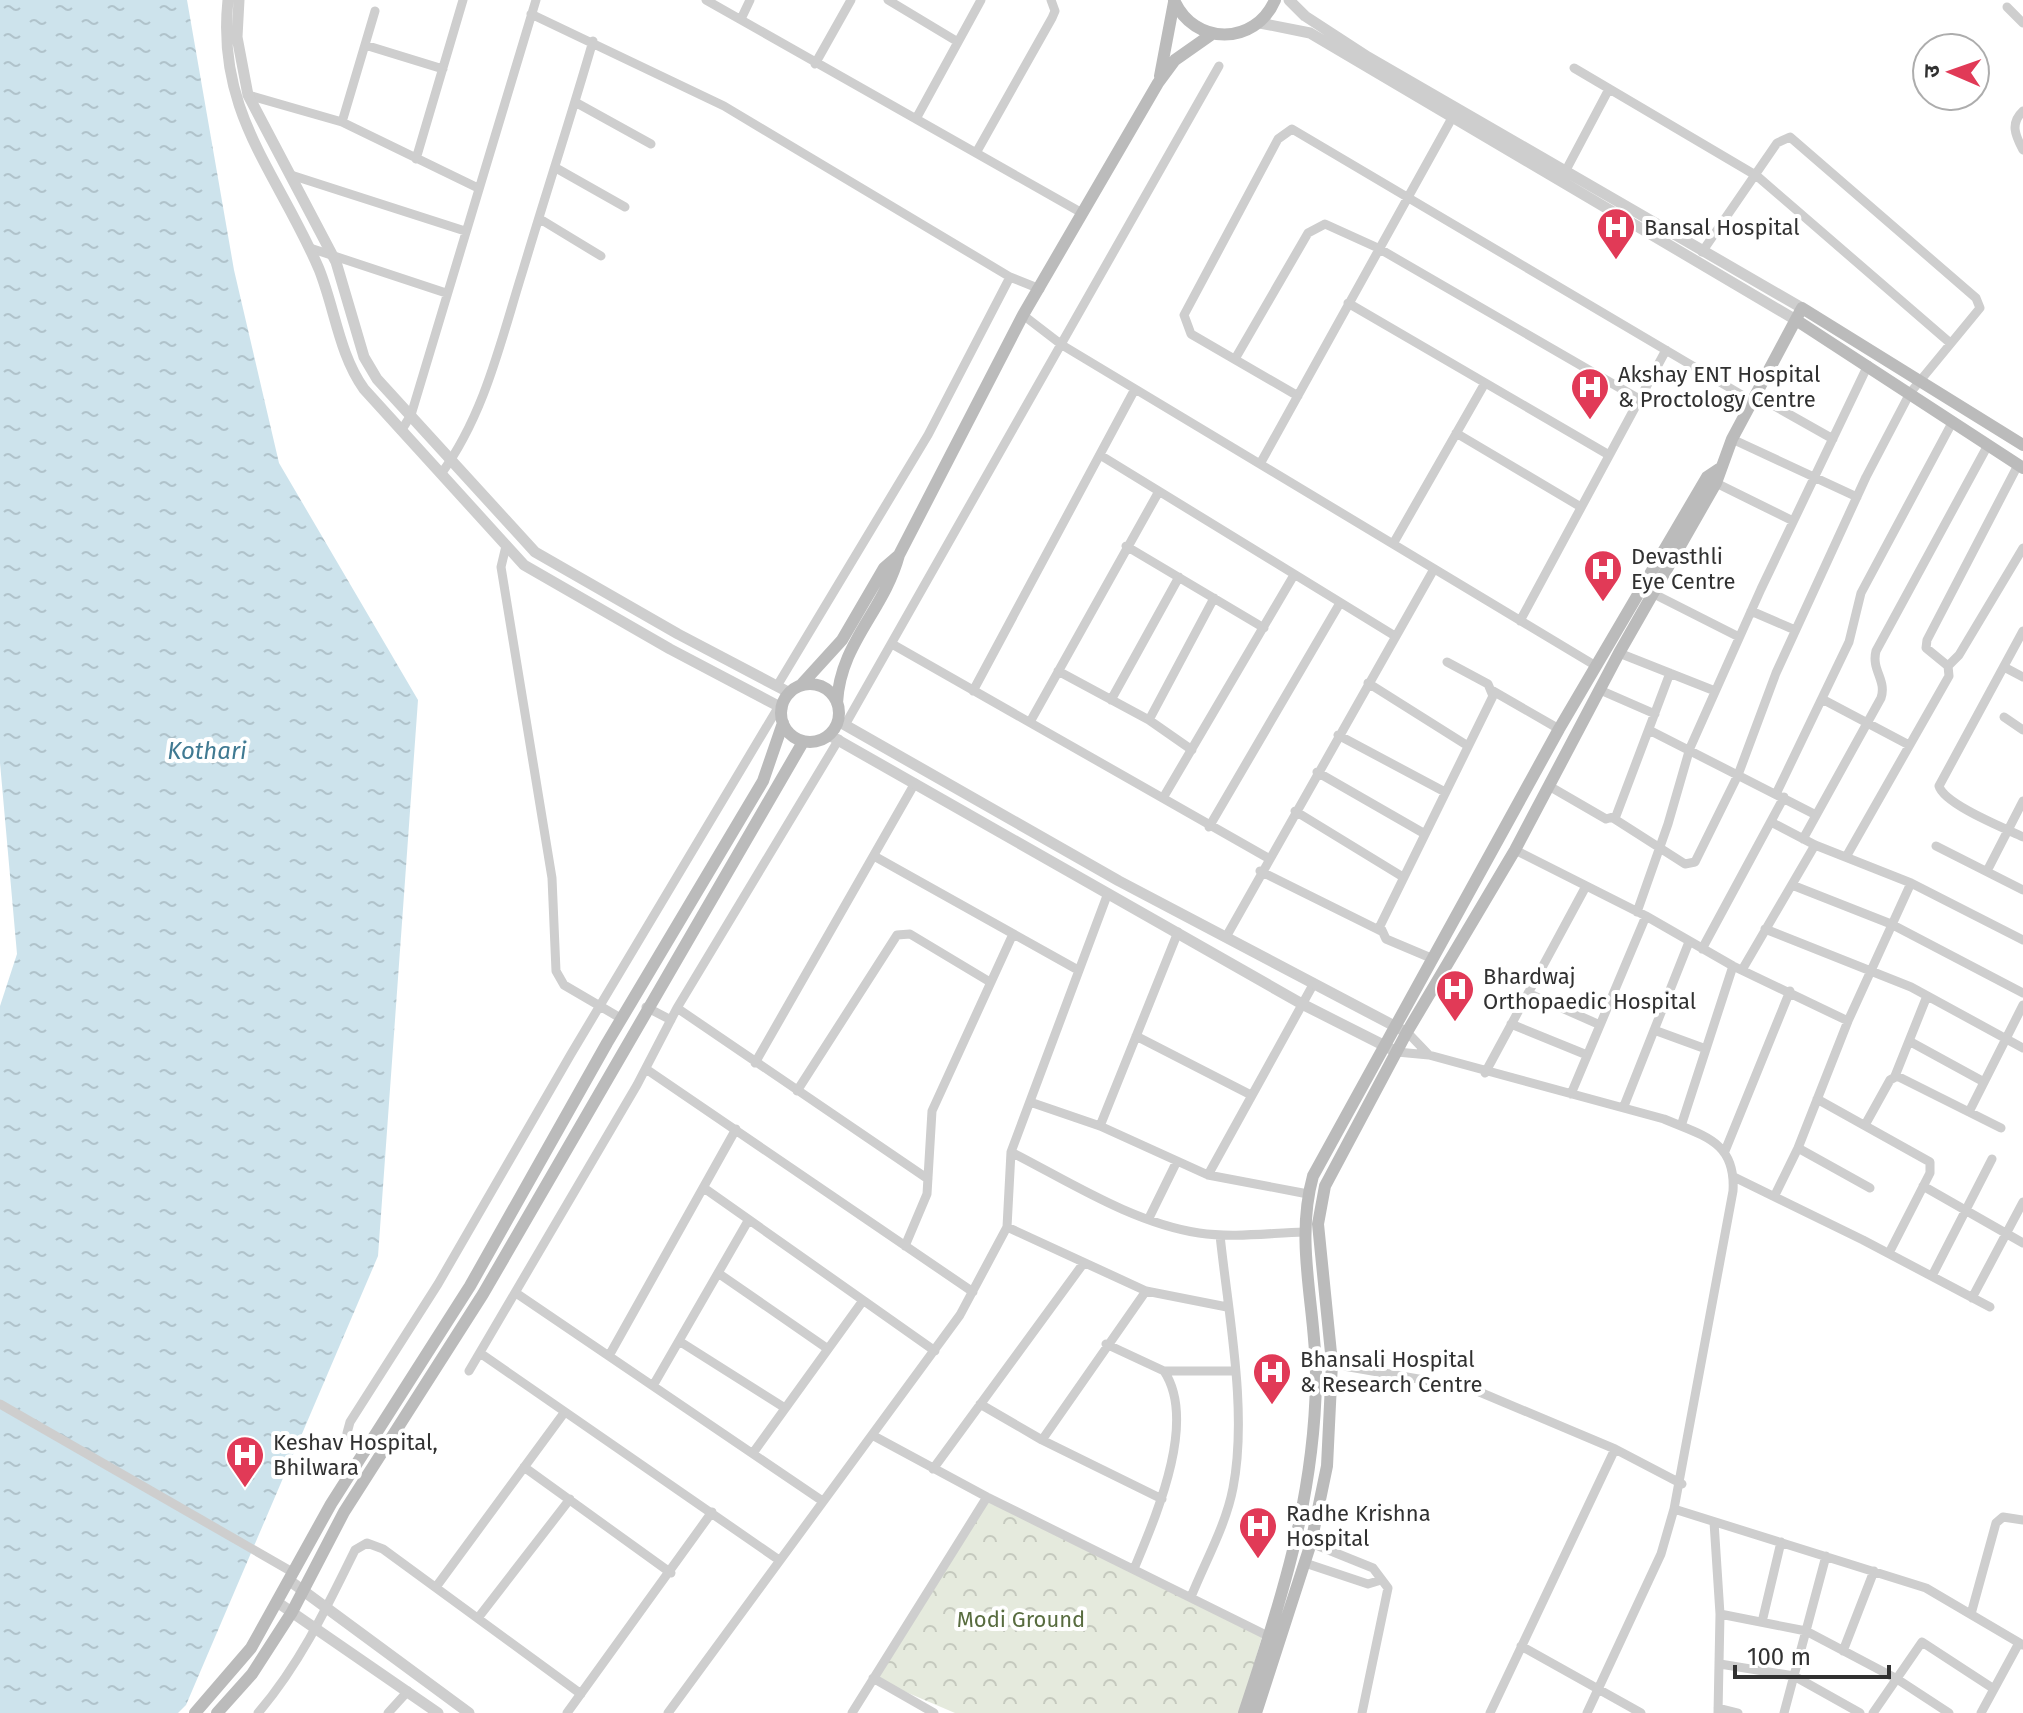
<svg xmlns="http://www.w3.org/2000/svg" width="2023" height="1713" font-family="'Fira Sans','Noto Sans Devanagari',sans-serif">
<defs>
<pattern id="park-crowns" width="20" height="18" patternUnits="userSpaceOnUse" patternTransform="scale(2)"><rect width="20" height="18" fill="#e5eadd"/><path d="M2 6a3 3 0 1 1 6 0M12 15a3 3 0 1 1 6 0" fill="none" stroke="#c5c9be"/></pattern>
<pattern id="water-ripples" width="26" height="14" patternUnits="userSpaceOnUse" patternTransform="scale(2)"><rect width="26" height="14" fill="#cde3ec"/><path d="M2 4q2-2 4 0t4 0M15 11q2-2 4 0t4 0" fill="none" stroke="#b0c3cb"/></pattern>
</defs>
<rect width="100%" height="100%" fill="#fff"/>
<path fill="url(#park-crowns)" d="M987,1497L1263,1633L1240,1713H955L873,1678Z"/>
<path fill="url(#water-ripples)" d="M0,0H187L234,270L279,463L418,700L378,1256L186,1705L178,1713H0V1006L17,954L0,763Z"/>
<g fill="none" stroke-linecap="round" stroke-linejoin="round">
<path stroke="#cecece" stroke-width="9" d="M706,0L1082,213
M888,0L958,42
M2007,7L2023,23
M531,14L724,106L1010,277L1040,289
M741,19L750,0
M365,45L443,69
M815,64L851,0
M1574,68L1757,176L1949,342
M248,95L342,122L478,188
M575,102L651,144
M2023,111C2010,123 2015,135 2023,150
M917,117L981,0
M342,122L375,11
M976,153L1052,18L1055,11L1051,0
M416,159L463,0
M556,168L625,207
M1565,172L1609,89
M291,175L465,231
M540,219L601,256
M310,248L446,293
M1348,303L1609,455
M1023,315L1062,345L1596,666
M1235,359L1308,233L1325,224L1378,248L1639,399
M1755,395L1833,439
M1298,396L1191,334L1184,315L1278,139L1292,129L1752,401
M401,431L411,415L536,0
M1456,433L1581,507
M1732,439L1857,497
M1100,455L1395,636
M1260,464L1452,118
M441,474C485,414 501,340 523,270C546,193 571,117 593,41
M1710,480L1793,521
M1393,544L1485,383
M506,546L501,567L552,878L556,971L564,985L622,1019
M1126,546L1264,628
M1654,594L1739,637
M1751,611L1795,630
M1520,621L1666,350
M2023,631L1939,786C1944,804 2004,828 2023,837
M892,644L1268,858
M1619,653L1715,691
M1948,666L1959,655L2023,548
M2004,667L2023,677
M1058,671L1149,720L1192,750
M1368,683L1468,746
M777,686L928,435L1010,277
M1600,690L1655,714
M973,691L1135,389
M1493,691L1559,729
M1822,699L1909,745
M1111,700L1179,577
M2004,717L2023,730
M1149,720L1214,598
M1030,722L1158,493
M845,725L1219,66
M1649,730L1816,815
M1338,735L1445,792
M1317,772L1425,834
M1549,786L1606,819L1616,816L1670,673
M1776,794L1849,642L1861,593L1953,421
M1163,798L1294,575
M1295,811L1403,877
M1613,818L1685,864L1695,862L1738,775L1776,673L1866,477L1910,393L1980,308L1976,298L1790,137L1777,143L1702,252
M1771,822L1815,845L1911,883L2023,940
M1209,827L1340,603
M1803,839L1881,698C1887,680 1871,670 1876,651L1988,445
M1936,846L2023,890
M1515,850L1646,916L1733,966L1848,1021L1798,1148L1775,1195
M874,856L1078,970
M1846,857L1949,676L1948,666L1926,648L1927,640L2018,465
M1260,871L1381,931
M1987,871L2023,801
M1792,885L1891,924L2023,993
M1637,912L1668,824L1690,748L1761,589L1868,365
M1765,929L1911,987L2023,1048
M1226,937L1434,569
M1702,949L1784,797
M1431,958L1386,939L1380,926L1493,696L1488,684L1447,662
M1742,970L1815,845
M1528,993L1600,1025
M646,1007L671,1020
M677,1008L928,1179
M1848,1021L1911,883
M1511,1024L1587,1055
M1654,1030L1706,1049
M1407,1032L1429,1055
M1136,1036L1251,1095
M1909,1041L1984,1082
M1397,1052L1429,1055L1664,1119C1703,1136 1736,1141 1733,1191L1674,1509L1661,1554L1587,1713
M755,1063L915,783
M646,1069L973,1292
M1485,1073L1585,888
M1895,1076L1927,996
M797,1091L897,935L910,934L990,982
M1571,1094L1646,916
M1817,1099L1930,1162V1173L1889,1253
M1030,1102L1100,1126L1208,1175L1308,1194
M1624,1106L1689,942
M1969,1112L2023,1005
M1865,1125L1890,1080L1897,1076L2001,1128
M1100,1126L1178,932
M1681,1126L1733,966
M1798,1148L1870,1188
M1725,1151L1790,991
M1011,1152C1070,1182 1133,1223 1199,1233C1233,1238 1269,1233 1304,1232
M1208,1175L1314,983
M1734,1177L1863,1240L1990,1307
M1923,1186L2023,1243
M704,1188L935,1351
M1149,1218L1177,1161
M1007,1227L1146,1291L1227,1307
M905,1246L927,1194L932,1111L1013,934
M718,1273L828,1349
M1932,1276L1992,1159
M516,1293L821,1500
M1972,1298L2023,1202
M679,1341L785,1408
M1106,1344L1164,1371C1198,1422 1155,1518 1134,1569
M480,1353L779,1560
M610,1354L736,1129
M1315,1361L1470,1388L1615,1449L1682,1484
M469,1371L637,1085L677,1008L839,739
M1164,1371H1233
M654,1384L748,1221
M0,1404L294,1573
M980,1404L1042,1440L1162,1499
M872,1435L987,1497L1272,1638
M1042,1440L1146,1291
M363,1453L347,1433L350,1422L438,1284L571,1054L779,706
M753,1453L862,1302
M524,1467L671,1573
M933,1469L1083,1264
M1674,1509L1926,1588L2023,1645
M1714,1522L1720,1614L1718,1713
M1311,1543L1373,1568L1388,1588L1362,1713
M1305,1563L1368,1584L1381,1580
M436,1587L564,1413
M1191,1597C1205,1562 1226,1525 1233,1488C1248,1411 1228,1313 1220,1235
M1720,1614L1806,1631L1897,1679L1949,1713
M1971,1614L1996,1523L2003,1517L2023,1520
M478,1618L570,1499
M1762,1622L1781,1542
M1521,1646L1641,1713
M1843,1651L1874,1571
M1720,1664L1794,1676L1860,1713
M873,1678L934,1713
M1718,1708L1738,1713
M258,1713C300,1664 327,1607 355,1550L367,1543L383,1549L581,1694
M388,1713L408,1691
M567,1713L712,1512
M668,1713L960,1315L1007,1227L1011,1152L1108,893
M852,1713L987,1497
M1490,1713L1615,1449
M1784,1713L1826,1556
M1873,1713L1922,1642L1994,1689
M1981,1713L2019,1643"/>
<path stroke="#cecece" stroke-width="11" d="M228,0C216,113 278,173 319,269C335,309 339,354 364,389L524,565L670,649L782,708
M239,0L237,37L248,95L336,262L364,357L377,379L535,552L678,634L790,693
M1289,0L1305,16L1368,57L1802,308
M1260,23L1310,33L1796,320
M838,721L1119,881L1402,1030
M829,735L1302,1004L1397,1052
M290,1581L469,1713
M277,1602L438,1713"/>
<path stroke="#bbb" stroke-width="12" d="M1174,0C1194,46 1255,46 1275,0
M1160,76L1174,2
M1796,320L2023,468
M781 713a29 29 0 1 1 58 0a29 29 0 1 1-58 0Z
M801,685L842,640L884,568L899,555
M837,703C840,643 884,611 899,555L1023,315L1158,83L1175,60L1212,34
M195,1713L251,1648L331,1504L470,1286L607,1043L763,781L783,723
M217,1713L252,1674L292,1612L344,1512L483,1294L803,742
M1244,1713C1281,1602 1314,1499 1316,1381C1317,1312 1294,1244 1313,1176L1559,729L1707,477L1719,469
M1256,1713L1311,1543L1327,1466L1332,1363L1318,1224L1325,1186L1407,1032L1515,850L1619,653L1716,483L1732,439L1802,308L2023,445"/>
</g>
<defs>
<symbol id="hospital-pin" viewBox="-11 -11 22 30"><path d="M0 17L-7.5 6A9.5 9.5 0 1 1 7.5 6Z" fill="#e13a57" stroke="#fff"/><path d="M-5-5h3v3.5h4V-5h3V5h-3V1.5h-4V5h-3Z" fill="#fff"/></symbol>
</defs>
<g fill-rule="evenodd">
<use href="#hospital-pin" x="1594" y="205" width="44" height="60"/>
<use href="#hospital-pin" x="1568" y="365" width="44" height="60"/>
<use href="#hospital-pin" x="1581" y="547" width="44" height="60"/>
<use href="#hospital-pin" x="1433" y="967" width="44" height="60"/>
<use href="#hospital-pin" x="1250" y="1350" width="44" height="60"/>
<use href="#hospital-pin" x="223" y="1433" width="44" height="60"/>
<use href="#hospital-pin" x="1236" y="1504" width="44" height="60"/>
</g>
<g text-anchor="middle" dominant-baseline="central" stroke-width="8" stroke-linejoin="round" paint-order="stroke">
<g font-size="22" fill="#313131" stroke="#fff" text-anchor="start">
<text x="1644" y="227">Bansal Hospital</text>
<text x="1618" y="374">Akshay ENT Hospital<tspan x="1618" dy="25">&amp; Proctology Centre</tspan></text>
<text x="1631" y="556">Devasthli<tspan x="1631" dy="25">Eye Centre</tspan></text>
<text x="1483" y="976">Bhardwaj<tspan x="1483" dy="25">Orthopaedic Hospital</tspan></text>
<text x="1300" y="1359">Bhansali Hospital<tspan x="1300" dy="25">&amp; Research Centre</tspan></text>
<text x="273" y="1442">Keshav Hospital,<tspan x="273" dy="25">Bhilwara</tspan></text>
<text x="1286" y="1513">Radhe Krishna<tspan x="1286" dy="25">Hospital</tspan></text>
</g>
<g font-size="22" fill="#586c3f" stroke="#fff">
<text x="1021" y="1619">Modi Ground</text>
</g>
<g font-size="24" font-style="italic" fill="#407a92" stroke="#fff">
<text x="207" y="751">Kothari</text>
</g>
</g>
<g transform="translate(1951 72) rotate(272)"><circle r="38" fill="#ffffff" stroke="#adadad" stroke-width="2"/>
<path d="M0-6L14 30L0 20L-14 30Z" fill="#e13a57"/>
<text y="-12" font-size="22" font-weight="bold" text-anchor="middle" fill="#313131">उ</text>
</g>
<path d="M1735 1665v12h154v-12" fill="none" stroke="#313131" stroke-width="4"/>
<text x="1747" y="1665" font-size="24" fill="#313131" stroke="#ffffff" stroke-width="6" paint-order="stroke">100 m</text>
</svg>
